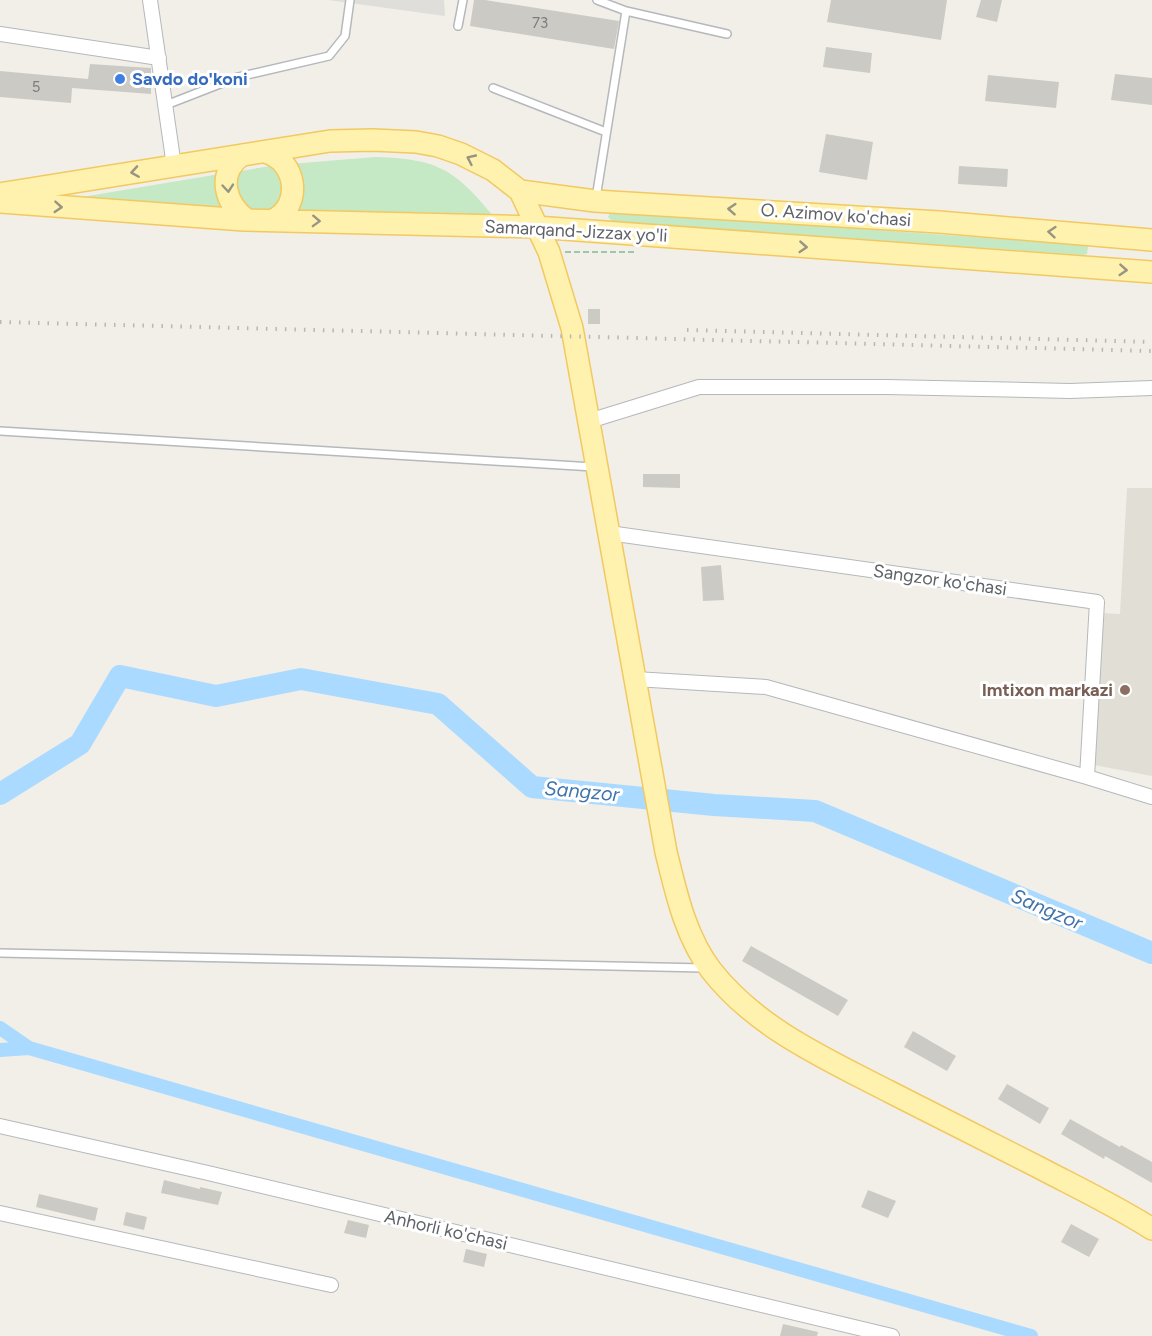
<svg xmlns="http://www.w3.org/2000/svg" width="1152" height="1336" font-family="Figtree,sans-serif">
<rect width="100%" height="100%" fill="#f1efe8"/>
<path fill="#e0deda" d="M328,0H444L445,16Z"/>
<path fill="#e1ded6" d="M1127,488H1152V776L1094,765L1101,613L1120,614Z"/>
<path fill="#c5e8c5" d="M376,157C440,159 455,170 495,218L294,212L290,164Z
M276,165C284,179 282,194 279,210L243,209L238,204L235,172Z
M220,174L222,208L82,201V197Z
M614,211L1084,245L1088,247L1087,254L1083,255L613,222L608,217L610,213Z"/>
<g fill="none" stroke-linecap="round" stroke-linejoin="round">
<path stroke="#aadaff" stroke-width="14" d="M0,1028L29,1048L1031,1336
M0,1050L29,1048"/>
<path stroke="#aadaff" stroke-width="22" d="M0,794L80,744L120,676L216,696L301,679L438,704L532,787L714,805L815,811L1152,953"/>
</g>
<path fill="#cccac5" d="M474,0H485L619,21L614,49L470,26Z
M831,0H947L941,40L827,22Z
M981,0H1002L997,22L976,17Z
M826,47L872,53L870,73L823,67Z
M90,64L151,68V94L72,88L71,103L0,97V71L88,79Z
M1115,74L1152,78V105L1111,100Z
M988,75L1059,82L1056,108L985,101Z
M826,134L873,142L867,180L819,172Z
M959,166L1008,169L1007,187L958,184Z
M588,309H600V324H588Z
M643,474H680V488L643,487Z
M721,565L724,600L703,601L701,567Z
M751,946L848,1000L838,1016L742,961Z
M913,1031L956,1056L947,1071L904,1047Z
M1007,1084L1049,1108L1040,1124L998,1099Z
M1070,1119L1120,1147L1121,1145L1152,1162V1183L1105,1156L1104,1159L1061,1134Z
M164,1180L200,1189V1187L222,1192L218,1205L161,1193Z
M868,1190L896,1201L888,1218L861,1207Z
M39,1194L98,1208L95,1221L36,1207Z
M126,1212L147,1217L144,1230L123,1225Z
M348,1220L369,1225L366,1238L344,1233Z
M1071,1224L1099,1239L1089,1257L1061,1242Z
M466,1249L487,1254L484,1267L463,1262Z
M783,1324L818,1332L817,1336H780Z"/>
<g fill="none" stroke-linecap="round" stroke-linejoin="round">
<defs>
<path id="lane" d="M597,0L626,11
M458,26L463,0
M493,88L606,132
M166,105L238,77L329,56L345,36L350,0
M596,198L626,11L727,34
M0,431L593,467
M0,953L704,968"/>
<path id="street" d="M150,0L174,166
M0,34L159,58
M589,421L699,387H887L1070,391L1152,388
M609,533L1097,602L1087,777L1152,797
M635,679L766,687L1087,777
M0,1126L208,1173L892,1336
M0,1213L331,1285"/>
<path id="primary" d="M265,152C297,160 303,206 273,220
M242,155C216,173 225,204 247,220
M520,191L595,201L939,222L1152,240
M0,194L330,141L373,140L416,142L438,146L461,154L493,170L520,191L549,252L572,328L666,852C676,892 685,936 711,970C756,1028 826,1059 890,1092C940,1117 990,1143 1040,1168C1078,1188 1116,1206 1152,1229
M0,202L244,220L536,227L1152,272"/>
</defs>
<use href="#lane" stroke="#b5b8bc" stroke-width="10"/>
<use href="#street" stroke="#b5b8bc" stroke-width="16"/>
<use href="#primary" stroke="#f2c960" stroke-width="24"/>
<path stroke="#9cc7a9" stroke-width="2" stroke-dasharray="6 3" stroke-linecap="butt" d="M565,252H634"/>
<use href="#lane" stroke="#fff" stroke-width="7"/>
<use href="#street" stroke="#fff" stroke-width="14"/>
<use href="#primary" stroke="#fff2af" stroke-width="21"/>
<path stroke="#b6b7b8" stroke-width="4" stroke-dasharray="1.5 8" stroke-linecap="butt" d="M0,322L1152,351
M687,330L1152,342"/>
</g>
<defs><path id="oneway-chevron" d="M-2-3.5L2.5 0L-2 3.5" fill="none" stroke-width="1.6" stroke-linecap="round" stroke-linejoin="round" transform="scale(1.5)"/></defs>
<g stroke="#979581">
<use href="#oneway-chevron" transform="translate(471 159) rotate(-155)"/>
<use href="#oneway-chevron" transform="translate(135 172) rotate(171)"/>
<use href="#oneway-chevron" transform="translate(228 188) rotate(85)"/>
<use href="#oneway-chevron" transform="translate(58 207) rotate(4)"/>
<use href="#oneway-chevron" transform="translate(732 209) rotate(-176)"/>
<use href="#oneway-chevron" transform="translate(316 221) rotate(2)"/>
<use href="#oneway-chevron" transform="translate(1052 232) rotate(-175)"/>
<use href="#oneway-chevron" transform="translate(803 247) rotate(4)"/>
<use href="#oneway-chevron" transform="translate(1123 270) rotate(4)"/>
</g>
<circle fill="#3f7fe0" stroke="#fff" stroke-width="2" cx="120" cy="79" r="6"/>
<circle fill="#8d6e63" stroke="#fff" stroke-width="2" cx="1125" cy="690" r="6"/>
<g text-anchor="middle" dominant-baseline="central" stroke-width="6" stroke-linejoin="round" paint-order="stroke">
<g font-size="15" fill="#7a7d7f">
<text x="540" y="23">73</text>
<text x="36" y="87">5</text>
</g>
<g font-size="18" font-weight="bold" fill="#366cbe" stroke="#fff" text-anchor="start">
<text x="132" y="79">Savdo do'koni</text>
</g>
<g font-size="18" fill="#5f6368" stroke="#fff">
<text transform="translate(836 215) rotate(4)">O. Azimov ko'chasi</text>
<text transform="translate(576 231) rotate(3)">Samarqand-Jizzax yo'li</text>
<text transform="translate(940 580) rotate(8)">Sangzor ko'chasi</text>
<text transform="translate(446 1230) rotate(13)">Anhorli ko'chasi</text>
</g>
<g font-size="18" font-weight="bold" fill="#785e54" stroke="#fff" text-anchor="end">
<text x="1113" y="690">Imtixon markazi</text>
</g>
<g font-size="20" font-style="italic" fill="#4174aa" stroke="#fff">
<text transform="translate(582 791) rotate(5)">Sangzor</text>
<text transform="translate(1047 909) rotate(23)">Sangzor</text>
</g>
</g>
</svg>
